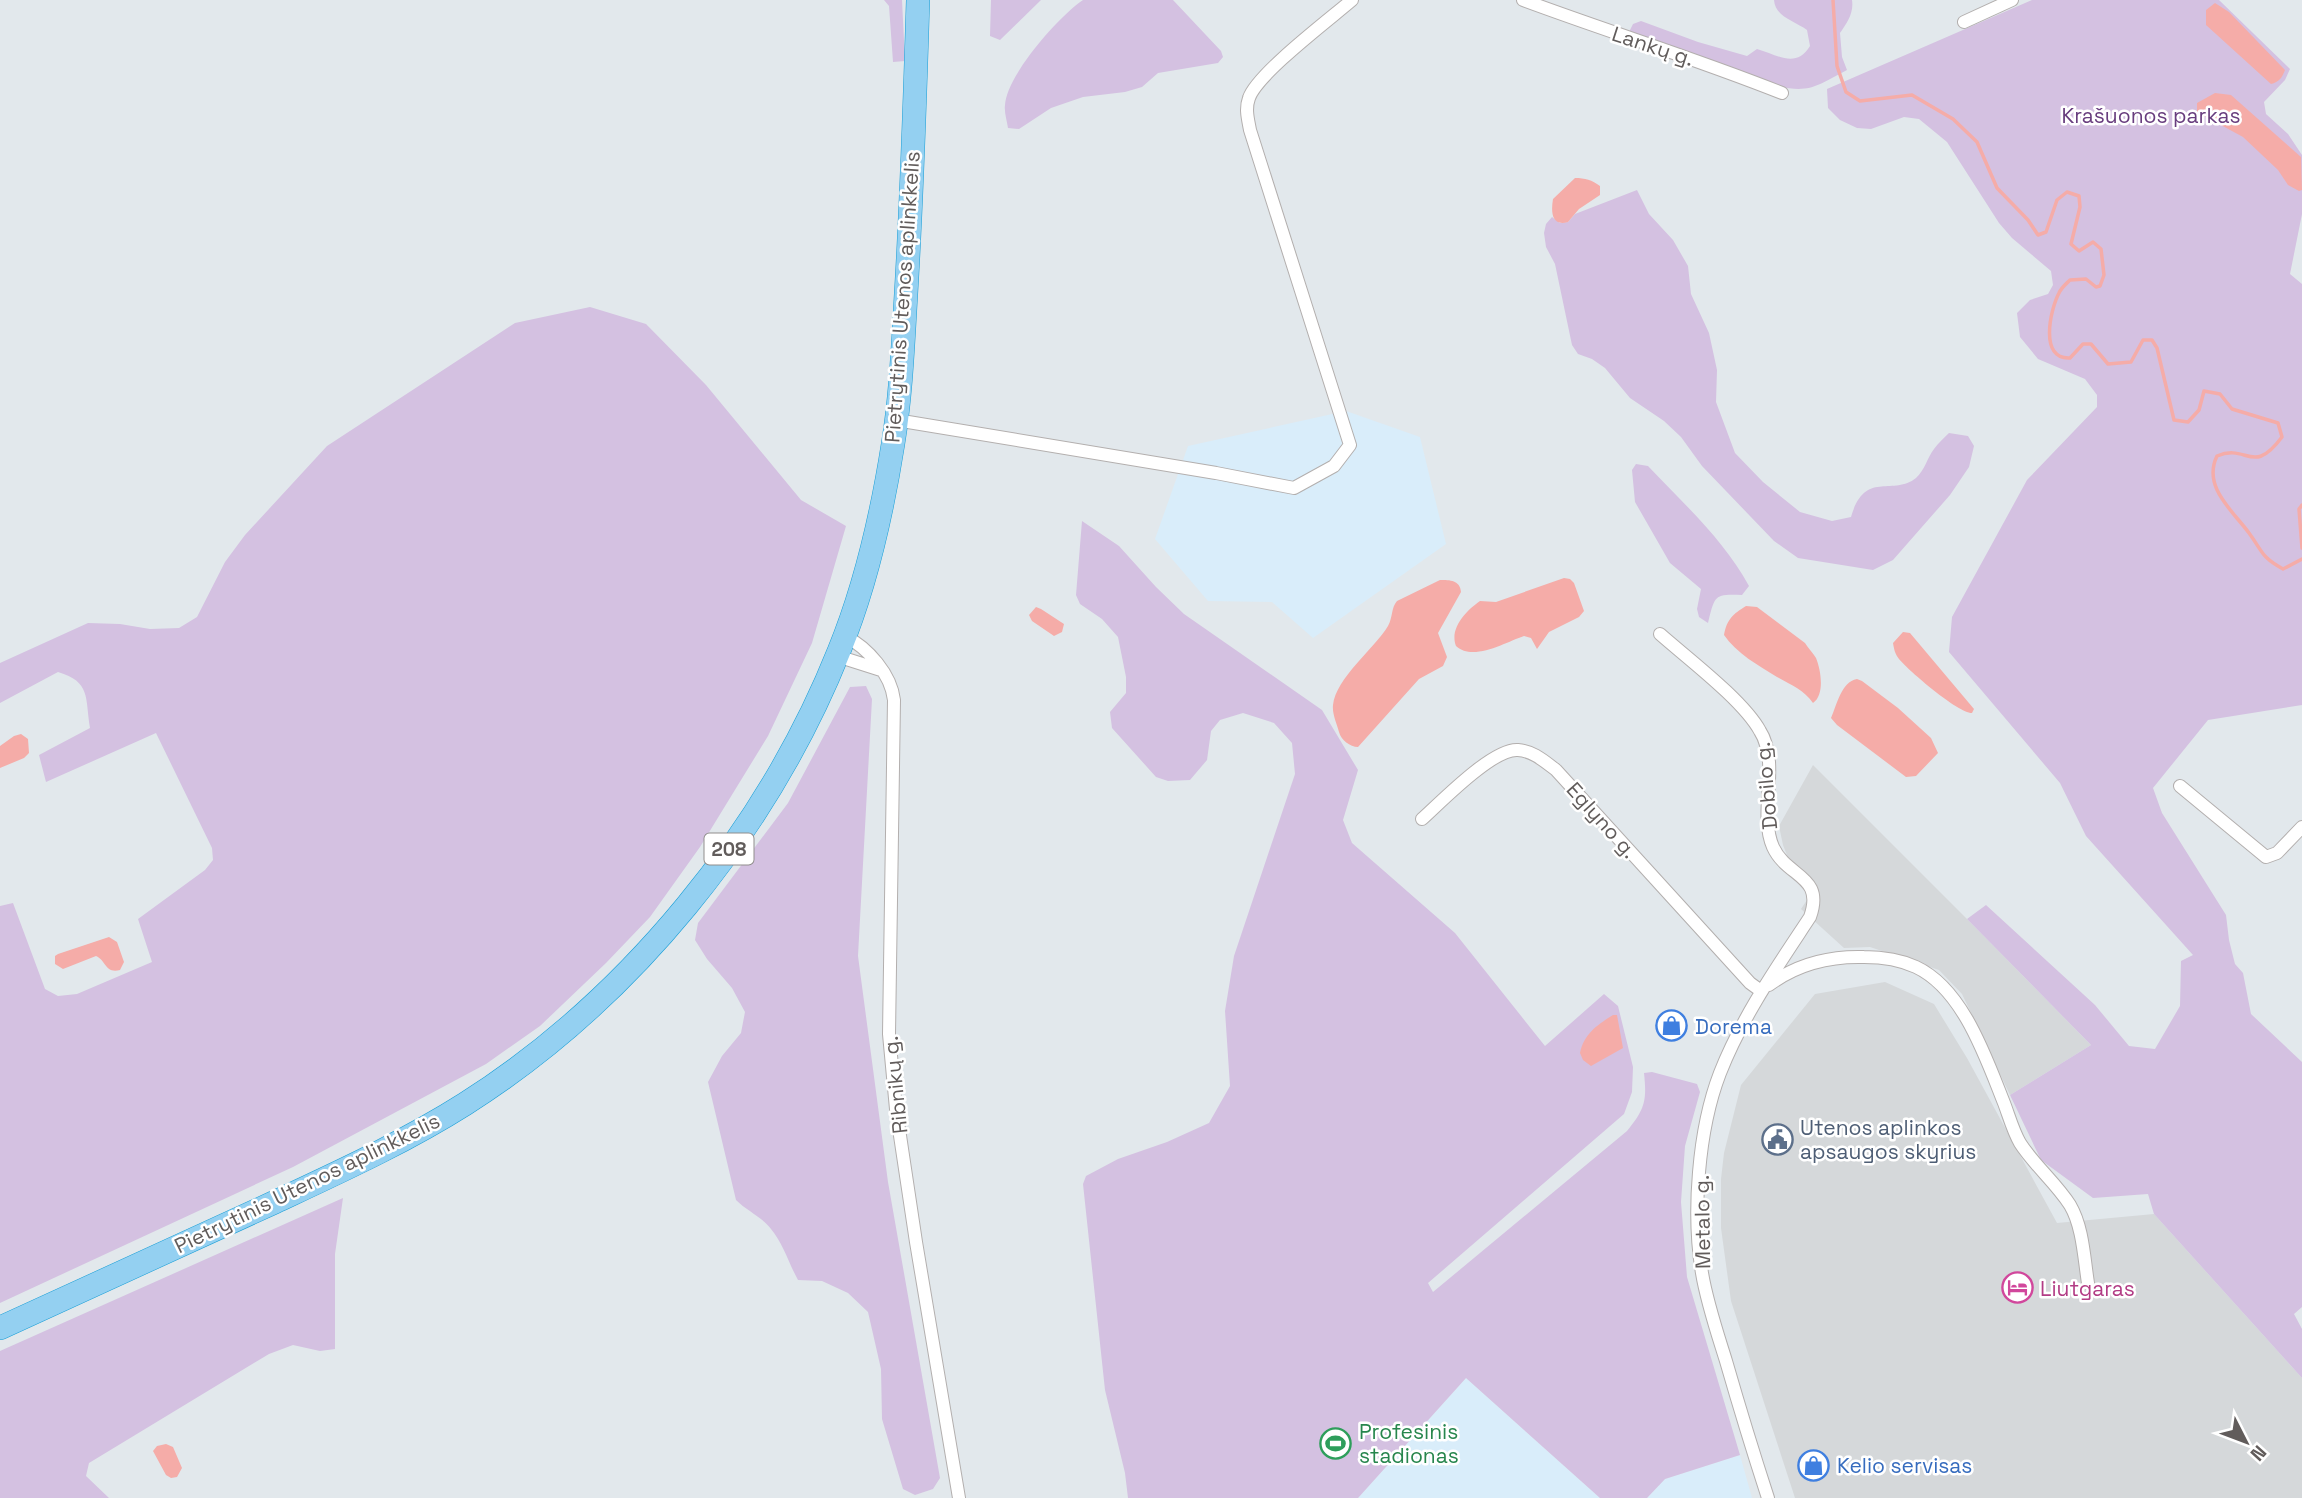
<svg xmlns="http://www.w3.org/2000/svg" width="2302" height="1498" font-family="'Space Grotesk',sans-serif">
<rect width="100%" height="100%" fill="#e2e8ec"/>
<path fill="#d9edfa" d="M1346,411L1420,437L1446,544L1313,638L1272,602L1208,601L1155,539L1188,446Z
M1466,1378L1600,1498H1358Z
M1740,1455L1752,1498H1647L1665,1479Z"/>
<path fill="#d5d8da" d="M1813,765L1967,919L2091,1045L2010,1095L1962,994L1939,970L1870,947L1844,948L1801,909L1809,897L1797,880L1783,845L1779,826Z
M1885,982L1934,1004L1967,1058L2057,1223L2154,1214L2302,1378V1498H1795L1731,1301L1721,1228V1179L1724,1153L1741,1085L1815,994Z"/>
<path fill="#d4c1e1" d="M884,0H902L905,61L893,62L889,6Z
M991,0H1041L1000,40L990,36Z
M1083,0H1173L1221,51L1223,57L1218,63L1158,73L1142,87L1125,92L1083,97L1051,108L1019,129L1008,128C1007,121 1004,112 1005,105C1007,75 1058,17 1083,0Z
M1774,0H1852C1854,13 1847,23 1840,33L1842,57L1847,70C1814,87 1810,94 1772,85L1629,32L1633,24L1641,21L1698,42L1747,56L1757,49C1778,55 1796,69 1810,46L1807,30C1795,21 1775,17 1774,0Z
M2032,0H2219L2290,69L2285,80L2264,102L2266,114L2288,134L2302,155V214L2290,274L2302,284V705L2208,720L2153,788L2162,813L2226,915L2229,940L2235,964L2243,973L2251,1014L2302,1062V1307L2294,1314L2302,1329V1378L2154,1214L2148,1194L2093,1198L2041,1160L2010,1095L2091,1045L1967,919L1986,905L2095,1005L2129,1046L2155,1049L2180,1006L2181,961L2193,955L2086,836L2060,783L1949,652L1952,617L2027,480L2097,407V395L2085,379L2038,359L2020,337L2017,313L2030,300L2048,294L2053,285L2051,271L2012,238L1999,223L1947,142L1919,119L1904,117L1871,129L1857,128L1840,120L1828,108L1827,89Z
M1637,190L1649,214L1673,240L1688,266L1691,294L1709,333L1717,370L1716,402L1735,453L1763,482L1800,512L1832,521L1851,517C1865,469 1892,497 1916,478C1925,470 1927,458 1934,449C1938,443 1944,438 1949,433L1968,436L1974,446L1969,467L1950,495L1893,560L1873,570L1798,558L1774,541L1702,466L1681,437L1664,421L1630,398L1605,368L1592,359L1578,354L1572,345L1555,264L1546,247L1544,233L1546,224L1552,217L1560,223L1568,222L1575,214Z
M590,307L646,324L706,385L801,500L846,526L812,643L768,736L700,847L650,917L606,963L540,1026L486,1064L293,1167L0,1303V906L13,903L45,989L58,996L77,994L152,962L138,919L205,870L213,860L212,848L156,733L46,782L39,755L90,728C85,697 91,682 58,672L0,703V663L88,623L120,624L150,629L179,628L197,617L225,562L245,535L327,446L515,323Z
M1636,464L1648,466C1684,504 1724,540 1749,586L1742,595C1714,594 1715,595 1708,623L1699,617L1697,609L1701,589L1670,563L1635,502L1632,470Z
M1082,521L1119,546L1156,587L1184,614L1322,710L1358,770L1343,820L1352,843L1455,933L1545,1046L1604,994L1618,1006L1633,1067L1632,1092L1624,1114L1428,1283L1433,1292L1627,1131C1645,1109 1647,1101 1644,1073L1652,1072L1697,1084L1700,1092L1685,1146L1681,1202L1687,1277L1740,1455L1665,1479L1647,1498H1600L1466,1378L1358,1498H1128L1125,1473L1105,1390L1083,1184L1086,1176L1118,1159L1167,1142L1209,1123L1230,1086L1225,1011L1234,956L1295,774L1292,743L1274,723L1243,713L1220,720L1211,731L1207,760L1190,780L1168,781L1156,777L1112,728L1110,712L1126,693V677L1118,637L1102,619L1080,604L1076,595Z
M866,686L872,699L858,956L888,1182L940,1478L933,1489L915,1495L903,1489L882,1419L881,1369L868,1312L848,1293L822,1281L798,1280C789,1264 783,1243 771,1229C762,1217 747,1211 736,1200L708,1082L722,1056L741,1033L745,1012L732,988L707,959L695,940L698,923L788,803L850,687Z
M343,1198L335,1254V1349L320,1351L293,1345L269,1354L89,1463L86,1476L109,1498H0V1351Z"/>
<path fill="#f5aca8" d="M2215,3L2229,12L2285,70C2282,78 2279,82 2271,84L2206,25V10Z
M2215,93L2231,95L2301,157L2302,190L2299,191L2288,185L2278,170L2243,137L2197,112V103Z
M1575,178C1585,178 1592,180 1600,186V195L1579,209L1568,222C1551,227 1551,211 1553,199Z
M1564,578L1570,579L1574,583L1584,611L1579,617L1549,632L1537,649L1531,638L1524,636C1506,642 1473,662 1456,646C1449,628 1467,610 1480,601L1496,602Z
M1440,580C1450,580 1460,580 1461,592L1438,633L1447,657L1443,666L1419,679L1358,747C1350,747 1341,740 1339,732C1337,724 1332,714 1333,705C1336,678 1374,649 1388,626C1393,617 1391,608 1397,601Z
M1746,606L1757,607L1805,643C1808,648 1813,653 1816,658C1821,670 1825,695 1813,703C1804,690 1791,685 1777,677C1759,666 1736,653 1724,635C1727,619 1733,614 1746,606Z
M1036,607L1041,609L1064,624L1062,632L1054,636L1032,621L1029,615Z
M1903,632L1910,633L1974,709L1972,713C1958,713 1909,671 1899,659C1895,654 1894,649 1893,643Z
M1857,679L1862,681L1898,708L1931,738L1938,753L1916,776L1906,777L1837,725L1831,718C1837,705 1841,682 1857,679Z
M21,734L28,739L29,753L24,758L0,768V746L14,736Z
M109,937L117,942L124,962L120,970C105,974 106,960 96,956L63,969L55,964V956L58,954Z
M1613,1015H1617L1623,1048L1591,1066L1583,1060L1580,1053C1584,1034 1597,1025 1613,1015Z
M166,1444L173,1447L182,1468L177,1477L171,1478L166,1475L153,1451L157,1446Z"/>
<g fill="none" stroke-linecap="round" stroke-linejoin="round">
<path stroke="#f5aca8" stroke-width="3.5" d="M1833,0L1837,66L1846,92L1860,101L1912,95L1953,119L1977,142L1997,188L2028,220L2038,235L2046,232L2057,200L2067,192L2079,196L2080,207L2071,244L2079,251L2093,242L2101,249L2104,275L2100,286L2096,287L2086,279L2070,280C2066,284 2061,288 2059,293C2050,310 2039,360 2070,358L2083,344H2091L2108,364L2131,362L2143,340H2152L2157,348L2174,420L2188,422L2199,410L2204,391L2220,394L2232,409L2278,423L2282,437C2252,477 2248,443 2217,456C2202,487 2233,511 2249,533C2263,552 2261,557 2283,569L2302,559
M2302,505L2299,509L2302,548"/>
<defs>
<path id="street" d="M1523,0C1609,32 1697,59 1782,93
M1964,22L2012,0
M896,420L1216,473L1294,488L1334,466L1350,445L1250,130C1248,119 1245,109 1249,98C1257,74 1330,19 1352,0
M1660,634C1687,658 1743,700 1760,731C1766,740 1768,751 1769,762C1771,789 1762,822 1773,847C1787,878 1825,875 1810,917C1777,967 1742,1017 1720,1073C1698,1130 1692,1214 1702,1273C1707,1303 1717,1332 1726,1361C1739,1406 1753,1452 1768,1498
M845,636C868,648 891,674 894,700L889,1034L896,1109L916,1242L959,1498
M837,656L881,670
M2180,786L2266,857L2277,853L2302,827
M1422,819C1441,802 1493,748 1518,750C1533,751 1544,761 1556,770L1750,983L1761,991
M1769,985C1797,964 1830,956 1864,957C1881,957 1901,960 1916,967C1963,989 1986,1058 2004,1103C2009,1116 2013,1131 2020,1143C2034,1165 2056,1183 2070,1205C2083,1227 2084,1258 2088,1283"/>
<path id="highway" d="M0,1328C92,1286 184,1244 275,1202C339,1172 405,1142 465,1104C629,1000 767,831 839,651C866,585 882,514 893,444C901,395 903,344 906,294C912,196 915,98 918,0"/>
</defs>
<use href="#street" stroke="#b3afae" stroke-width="14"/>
<use href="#highway" stroke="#189ed6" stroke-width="24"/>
<use href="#street" stroke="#fff" stroke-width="12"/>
<use href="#highway" stroke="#94d0f1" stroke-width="23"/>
</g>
<defs>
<symbol id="shop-ring" viewBox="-11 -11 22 22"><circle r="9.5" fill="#fff" stroke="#3f7fe0" stroke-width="1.5"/><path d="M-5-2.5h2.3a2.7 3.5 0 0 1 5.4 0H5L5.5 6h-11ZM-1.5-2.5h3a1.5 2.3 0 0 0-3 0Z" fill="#3f7fe0"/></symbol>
<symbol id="civic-ring" viewBox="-11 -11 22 22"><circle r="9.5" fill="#fff" stroke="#5c6f8a" stroke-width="1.5"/><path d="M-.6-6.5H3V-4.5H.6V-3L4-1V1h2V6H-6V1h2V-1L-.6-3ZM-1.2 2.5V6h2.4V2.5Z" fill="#5c6f8a"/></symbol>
<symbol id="hotel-ring" viewBox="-11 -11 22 22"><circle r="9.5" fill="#fff" stroke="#d1479c" stroke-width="1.5"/><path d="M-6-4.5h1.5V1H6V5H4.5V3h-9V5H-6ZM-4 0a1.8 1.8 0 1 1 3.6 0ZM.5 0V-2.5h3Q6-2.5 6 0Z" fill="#d1479c"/></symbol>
<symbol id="stadium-ring" viewBox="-11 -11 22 22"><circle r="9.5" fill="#fff" stroke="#2e9e5b" stroke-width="1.5"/><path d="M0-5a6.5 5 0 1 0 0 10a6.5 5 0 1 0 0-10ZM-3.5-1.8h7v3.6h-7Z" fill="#2e9e5b"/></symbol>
</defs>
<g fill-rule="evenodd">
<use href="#shop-ring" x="1654" y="1008" width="35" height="35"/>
<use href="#civic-ring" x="1760" y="1122" width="35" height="35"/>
<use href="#hotel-ring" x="2000" y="1270" width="35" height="35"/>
<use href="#stadium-ring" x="1318" y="1426" width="35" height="35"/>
<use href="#shop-ring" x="1796" y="1448" width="35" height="35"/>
</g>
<g text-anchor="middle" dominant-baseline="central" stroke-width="5" stroke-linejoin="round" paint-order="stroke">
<rect fill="#fff" stroke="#908d8c" stroke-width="2" x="704.5" y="833.5" width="49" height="31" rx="5"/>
<g font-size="19" font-weight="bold" fill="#615c5b">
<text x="729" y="849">208</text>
</g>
<g font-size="21" fill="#615c5b" stroke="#fff">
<text transform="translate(1653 46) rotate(18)">Lankų g.</text>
<text transform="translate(902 297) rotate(-86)">Pietrytinis Utenos aplinkkelis</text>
<text transform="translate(1766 786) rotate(-95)">Dobilo g.</text>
<text transform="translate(1602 820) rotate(48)">Eglyno g.</text>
<text transform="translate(895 1085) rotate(-96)">Ribnikų g.</text>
<text transform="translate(307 1183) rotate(-26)">Pietrytinis Utenos aplinkkelis</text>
<text transform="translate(1702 1222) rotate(-91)">Metalo g.</text>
</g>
<g font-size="21" fill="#683d7e" stroke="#fff">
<text x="2151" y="115">Krašuonos parkas</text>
</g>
<g font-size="21" fill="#366cbe" stroke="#fff" text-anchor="start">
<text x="1695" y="1026">Dorema</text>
<text x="1837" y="1465">Kelio servisas</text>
</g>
<g font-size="21" fill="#4e5e75" stroke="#fff" text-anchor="start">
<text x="1800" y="1127">Utenos aplinkos<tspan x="1800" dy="24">apsaugos skyrius</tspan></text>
</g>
<g font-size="21" fill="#b23c85" stroke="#fff" text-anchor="start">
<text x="2040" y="1288">Liutgaras</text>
</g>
<g font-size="21" fill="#27864d" stroke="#fff" text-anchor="start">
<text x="1359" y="1431">Profesinis<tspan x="1359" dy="24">stadionas</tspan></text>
</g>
</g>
<g transform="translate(2246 1442) rotate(132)" stroke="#ffffff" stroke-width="5" paint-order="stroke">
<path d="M0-5L12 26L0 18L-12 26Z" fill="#615c5b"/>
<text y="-10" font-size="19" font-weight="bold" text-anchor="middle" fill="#615c5b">N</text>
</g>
</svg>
